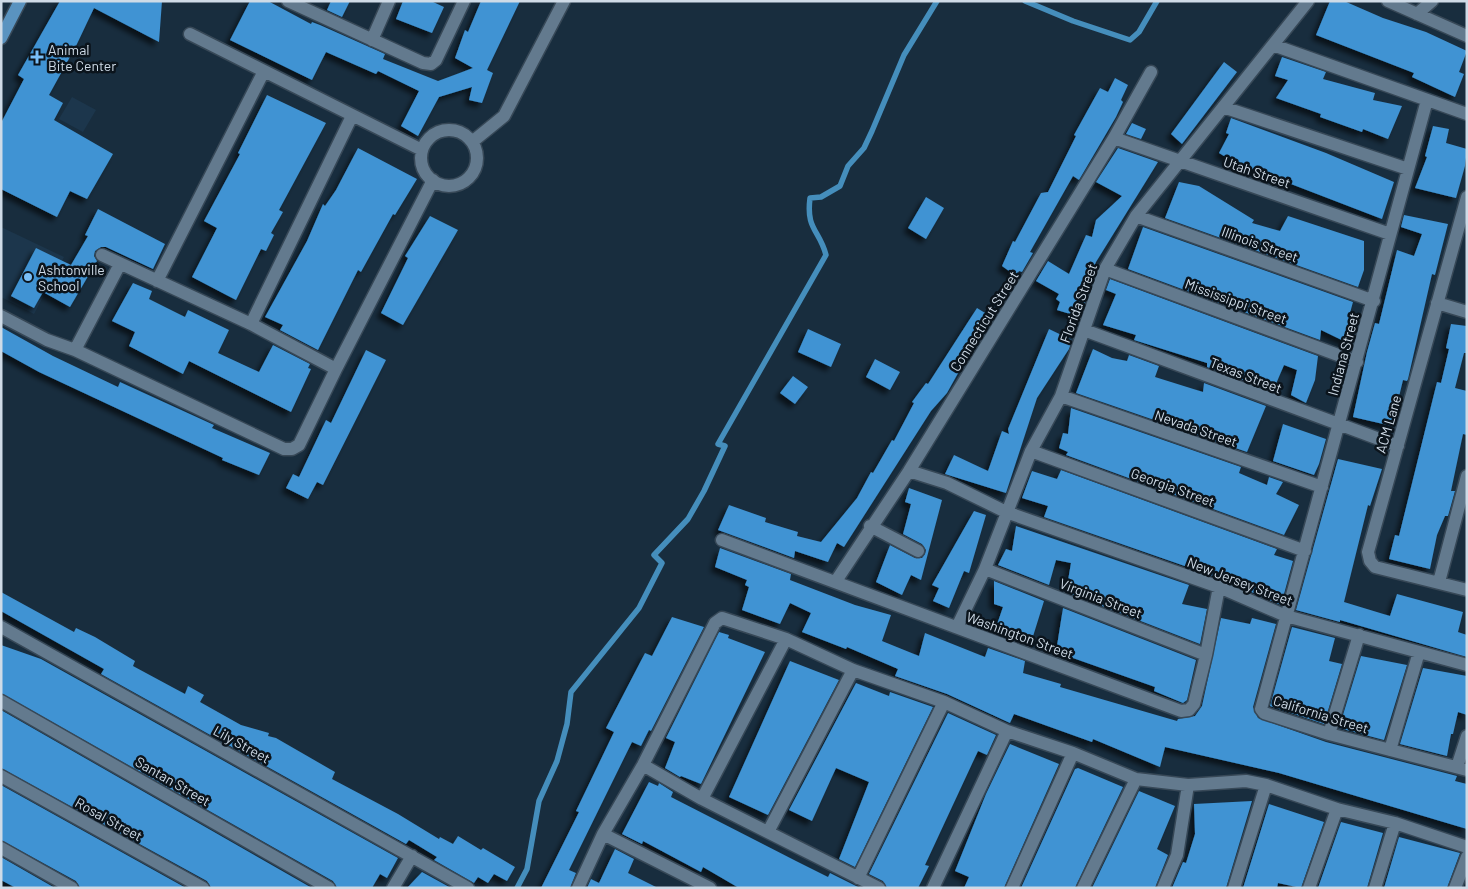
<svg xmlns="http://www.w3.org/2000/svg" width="1468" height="889" font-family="Barlow,sans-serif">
<defs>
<filter id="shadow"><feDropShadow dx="-4.5" dy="4.5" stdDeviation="2.5" flood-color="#0009"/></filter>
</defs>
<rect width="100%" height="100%" fill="#182d3e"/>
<path fill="#1c364c" d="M72,97L96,110L83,132L59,119Z
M1,227L64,257L34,314L1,297Z"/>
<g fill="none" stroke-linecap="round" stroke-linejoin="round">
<path stroke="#458ebc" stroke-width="5.5" d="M1025,1L1073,21L1130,40L1139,32L1157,1
M517,888L527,869L539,801L557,761L567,724L571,692L639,608L662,563L654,555L688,519L704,491L725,446L718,444L826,255C819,229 806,230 810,198L821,197L840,186L848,166L864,148L872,131L904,55L937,1"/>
</g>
<path fill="#3f93d3" filter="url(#shadow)" d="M60,1H162L159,42L94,8L76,46L49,95L63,103L54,120L113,154L87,199L70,191L57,217L1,189V123L24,79L18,75Z
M250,1H268L311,24L312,22L320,25L385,54L383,59L438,81L473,68L455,58L465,30L468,32L481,1H520L487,70L493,73L482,103L469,100L472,87L439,97L418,136L401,126L419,91L378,71L376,74L326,52L312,80L230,40Z
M331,1H350L342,17L327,10Z
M403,1H431L444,7L432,33L396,19Z
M1330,1H1344L1383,18L1426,32L1467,51L1459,72L1464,74L1455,97L1412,77L1414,73L1316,35Z
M1282,57L1326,72L1323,79L1375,93L1373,100L1402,106L1388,139L1363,129L1362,132L1320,117L1321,114L1276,98L1288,80L1275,76Z
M1224,62L1237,72L1182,144L1171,134Z
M1115,78L1128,85L1121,100L1123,102L1116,117L1079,180L1073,176L1030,252L1033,253L1022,272L1019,271L1016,276L1002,266L1013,241L1015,242L1041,193L1048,192L1076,136L1074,135L1100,88L1108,92Z
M267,95L326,123L279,210L283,212L271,233L274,235L266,251L261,249L236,300L192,277L217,228L204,221L240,154L238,153Z
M1231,118L1326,153L1394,182L1382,219L1234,162L1219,153L1229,134L1226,133Z
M1132,123L1146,129L1141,139L1126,134Z
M1433,126L1449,129L1446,143L1467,149L1465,166L1456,198L1415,188L1427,157L1425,156Z
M358,148L417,179L395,215L393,214L361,272L358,270L318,350L280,330L283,325L265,317L307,241L323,204L325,206L336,190Z
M1118,148L1158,162L1096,262L1092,272L1095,273L1080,317L1057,310L1060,302L1056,299L1059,294L1036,281L1048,261L1069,274L1086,235L1092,237L1096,220L1122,196L1096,182Z
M1179,182L1199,186L1254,220L1252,223L1280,231L1288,216L1364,241V270L1358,287L1165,218Z
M926,197L944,208L926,239L908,228Z
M98,209L165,244L153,269L106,247H101L95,251L94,256L97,261L70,307L43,292L34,308L11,296L36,248L71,265L88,236L85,235Z
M1404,215L1448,224L1435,275L1432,274L1408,379L1407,381L1403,380L1392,426L1353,417L1367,352L1375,323L1379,324L1397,250L1414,256L1422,234L1401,227Z
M430,216L458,230L403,325L381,313L408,258L405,256Z
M1143,227L1353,302L1350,313L1359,317L1352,345L1321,330L1320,340L1128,269Z
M1110,279L1318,356L1315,380L1306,403L1291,395L1297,370L1284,365L1273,391L1207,367V363L1134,340L1136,335L1103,325L1116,294L1106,290Z
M133,283L152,291L149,299L185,317L188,310L229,330L218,353L259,372L273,345L310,364L308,368L311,369L291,412L189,361L183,374L129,346L135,332L112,321Z
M977,308L990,316L947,393L931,411L844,547L837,543L828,562L795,551L794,558L718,530L729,505L766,518L765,522L798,532L797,536L821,542L857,498L871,472L873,473L892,440L894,441L914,403L912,402L926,383L928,384Z
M1451,324L1467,326V353H1464L1455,388L1467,391V435L1463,434L1451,491H1455L1448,516H1445L1437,535L1430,569L1389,559L1395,535L1399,536L1437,382L1441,383L1449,349L1446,348Z
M1,327L53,356L118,387L120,382L214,425L212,428L270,453L259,475L222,460L223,458L39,372L1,351Z
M808,329L841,344L831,367L798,352Z
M1049,329L1072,340L1069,349L1037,398L1006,493L945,474L954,455L988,471L1002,431L1009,434L1008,429Z
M1093,349L1112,358L1127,361L1129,355L1159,366L1155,377L1203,392L1204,383L1266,406L1247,452L1076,393Z
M366,350L386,360L323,485L317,482L308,499L286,488L293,474L299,477L326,420L331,423Z
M875,359L900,372L890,390L866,377Z
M793,376L808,387L795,404L780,393Z
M1071,408L1241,467L1239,473L1267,485L1269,477L1283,482L1276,494L1299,505L1284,535L1066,455L1068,452L1059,448L1063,433L1068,434Z
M1283,424L1326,439L1319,464L1314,475L1273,461Z
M1338,459L1382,469L1370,506L1368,505L1344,602L1390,616L1397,594L1463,612L1458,632L1467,635V657L1340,620V622L1296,610Z
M1061,470L1277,549L1274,555L1293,561L1281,605L1222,579L1044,517L1048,506L1022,498L1032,471L1057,479Z
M909,488L942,500L921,580L911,575L902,595L876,582L890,545L915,558H922L925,554L926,550L922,544L903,534L911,504L905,502Z
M974,511L986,515L969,573L964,571L949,608L933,601L939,588L932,585Z
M1016,526L1189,585L1182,604L1207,609L1200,644L1066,592L1071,563L1056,560L1049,585L998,565L1006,549L1012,551Z
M720,548L791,574L790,580L855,605L891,615L882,641L919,656L925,633L985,657L988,648L1025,661L1023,673L1061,684L1060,687L1177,721L1178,719L1195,716L1202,706L1221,618L1250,624L1252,618L1276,624L1253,707L1258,718L1326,742L1457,776L1455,781L1467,784V829L1279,773L1165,747L1160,767L1093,739L1092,742L1014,714L1010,723L947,694L895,676L898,669L847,647L846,649L802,632L811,613L790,603L780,624L742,610L749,587L745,585L747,580L715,567Z
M994,581L1044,601L1030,646L994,633L1003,607L994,604Z
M1,592L74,632L76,628L95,637L135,661L133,666L185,694L188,686L204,695L200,702L241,725L269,733L268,736L276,738L335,772L332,779L398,814L439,839L440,837L453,844L458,836L481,850L483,848L515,867L507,881L494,874L488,883L478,877L474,883L434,860L437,857L409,840L406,844L101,674L104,669L1,611Z
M1063,608L1196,660L1187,700L1183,703L1154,691L1155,687L1056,652Z
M672,617L704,627L651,731L649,730L641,746L632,742L569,870L576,873L570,888H541L579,812L576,811L614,732L606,728L645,653L652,656Z
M1292,627L1335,638L1329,661L1342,664L1324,724L1270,706Z
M719,632L729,635L728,638L765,652L701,784L681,776L680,777L665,768L675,742L666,738Z
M1,645L41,659L398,858L387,878L380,874L372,888H337L333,881L1,693Z
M1361,656L1407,665L1384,740L1339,728Z
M790,661L839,680L768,815L729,797Z
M1423,668L1467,676V715L1458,712L1453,734H1451L1447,756L1400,744Z
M856,683L889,696L890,692L933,707L855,867L839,859L869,782L836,768L812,821L789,810Z
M1,710L312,888H211L207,881L1,768Z
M948,713L996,735L987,755L978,751L925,865L929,866L918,888H887L883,881L869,874Z
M1010,744L1059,764L1004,888H964L969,877L955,871L986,794Z
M1078,768L1123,787L1075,888H1021L1075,769Z
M649,782L658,786L659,783L673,792L671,797L796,861L828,877L830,873L860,888H739L703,867L701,872L643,841L642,844L622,834Z
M1,785L186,888H80L76,881L1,840Z
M1139,791L1175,806L1157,849L1168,855L1155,888H1092Z
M1252,801L1226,888H1172L1183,862L1186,863L1195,834L1194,804Z
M1269,804L1324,822L1301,888L1278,883L1277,888H1243Z
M1341,822L1383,833L1367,888H1318Z
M1399,837L1460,853L1447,888H1384Z
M615,849L634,859L628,873L658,888H587L591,879L599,883Z
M1,857L55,888H16L1,880Z
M422,872L451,888H407Z"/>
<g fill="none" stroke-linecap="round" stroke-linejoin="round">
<defs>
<path id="minor" d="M288,1L423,63L431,64L436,60L464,1
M1388,1L1467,36
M1417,14L1432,1
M190,34L422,150
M372,40L389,1
M1273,45L1467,114
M1427,100L1261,709L1264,713L1329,734L1467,770
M1223,107L1408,169
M421 158a28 28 0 1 1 56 0a28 28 0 1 1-56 0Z
M1114,138L1390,234
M472,142L504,116L564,1
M1467,197L1368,552L1370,561L1375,567L1467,590
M1136,216L1374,301
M102,255L251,324L336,369
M1105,269L1357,362
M157,281L264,71
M1437,303L1467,312
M1,316L47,340L75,350L284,449H292L299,445L336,369L433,180
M251,324L352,116
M1084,330L1398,446
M75,350L120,264
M1061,396L1322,487
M1031,451L1305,551
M909,471L947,483L1006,512L1219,587L1286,616L1467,665
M870,526L918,551
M722,540L1181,711L1189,710L1194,704L1206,655L1219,587
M985,569L1206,655
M836,581L909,471L1114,138L1151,72
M1439,582L1467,476
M1,627L468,888
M957,627L985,569L1031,451L1061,396L1105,269L1136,216L1308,1
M1,701L329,888
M1329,734L1359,635
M1390,750L1419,652
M643,765L702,799L879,888
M1457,767L1467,736
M1,776L203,888
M702,799L786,639
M768,832L853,670
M603,834L710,888
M1,848L72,888
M858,878L944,702
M393,888L412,856
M578,888L603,834L643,765L715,623L722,618L786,639L853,670L944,702L1007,731L1073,753L1136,779L1188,785L1246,781L1266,785L1337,809L1395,823L1467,847
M933,888L1007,731
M1012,888L1073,753
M1083,888L1136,779
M1163,888L1177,855L1188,785
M1234,888L1266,785
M1309,888L1337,809
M1375,888L1395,823
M1455,888L1467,857"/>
<path id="major" d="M1,38L20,1"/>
</defs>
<use href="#minor" stroke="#374857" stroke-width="15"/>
<use href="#major" stroke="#374857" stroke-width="15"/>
<use href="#minor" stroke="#637a8e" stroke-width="12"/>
<use href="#major" stroke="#5a93c0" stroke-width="12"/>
</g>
<g fill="#79bff8" stroke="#0b141c" stroke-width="2">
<path d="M34.5 49.5h5v5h5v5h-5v5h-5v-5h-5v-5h5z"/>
<circle cx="28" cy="277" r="5"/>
</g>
<g text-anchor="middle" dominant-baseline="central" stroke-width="5" stroke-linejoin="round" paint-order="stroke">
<g font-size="14" fill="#cfdbe7" stroke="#0b141c" text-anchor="start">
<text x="48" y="49">Animal<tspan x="48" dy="16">Bite Center</tspan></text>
<text x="38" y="269">Ashtonville<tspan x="38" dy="16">School</tspan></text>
</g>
<g font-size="14" fill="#cfdbe7" stroke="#0b141c">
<text transform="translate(1257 172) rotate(19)">Utah Street</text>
<text transform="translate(1260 244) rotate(20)">Illinois Street</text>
<text transform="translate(1236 301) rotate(20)">Mississippi Street</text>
<text transform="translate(1078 303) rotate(-70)">Florida Street</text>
<text transform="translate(984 321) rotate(-58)">Connecticut Street</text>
<text transform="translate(1343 354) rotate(-75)">Indiana Street</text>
<text transform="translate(1246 375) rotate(21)">Texas Street</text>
<text transform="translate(1388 424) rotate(-74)">ACM Lane</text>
<text transform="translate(1196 428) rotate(19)">Nevada Street</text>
<text transform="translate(1173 487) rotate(20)">Georgia Street</text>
<text transform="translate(1240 581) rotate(21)">New Jersey Street</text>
<text transform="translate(1101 598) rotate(21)">Virginia Street</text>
<text transform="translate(1020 635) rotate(20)">Washington Street</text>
<text transform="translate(1321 714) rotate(17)">California Street</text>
<text transform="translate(242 744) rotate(29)">Lily Street</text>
<text transform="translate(173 781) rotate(30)">Santan Street</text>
<text transform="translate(109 819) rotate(29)">Rosal Street</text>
</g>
</g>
<rect width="1468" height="889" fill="none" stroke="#cfdbe7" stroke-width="5"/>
</svg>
